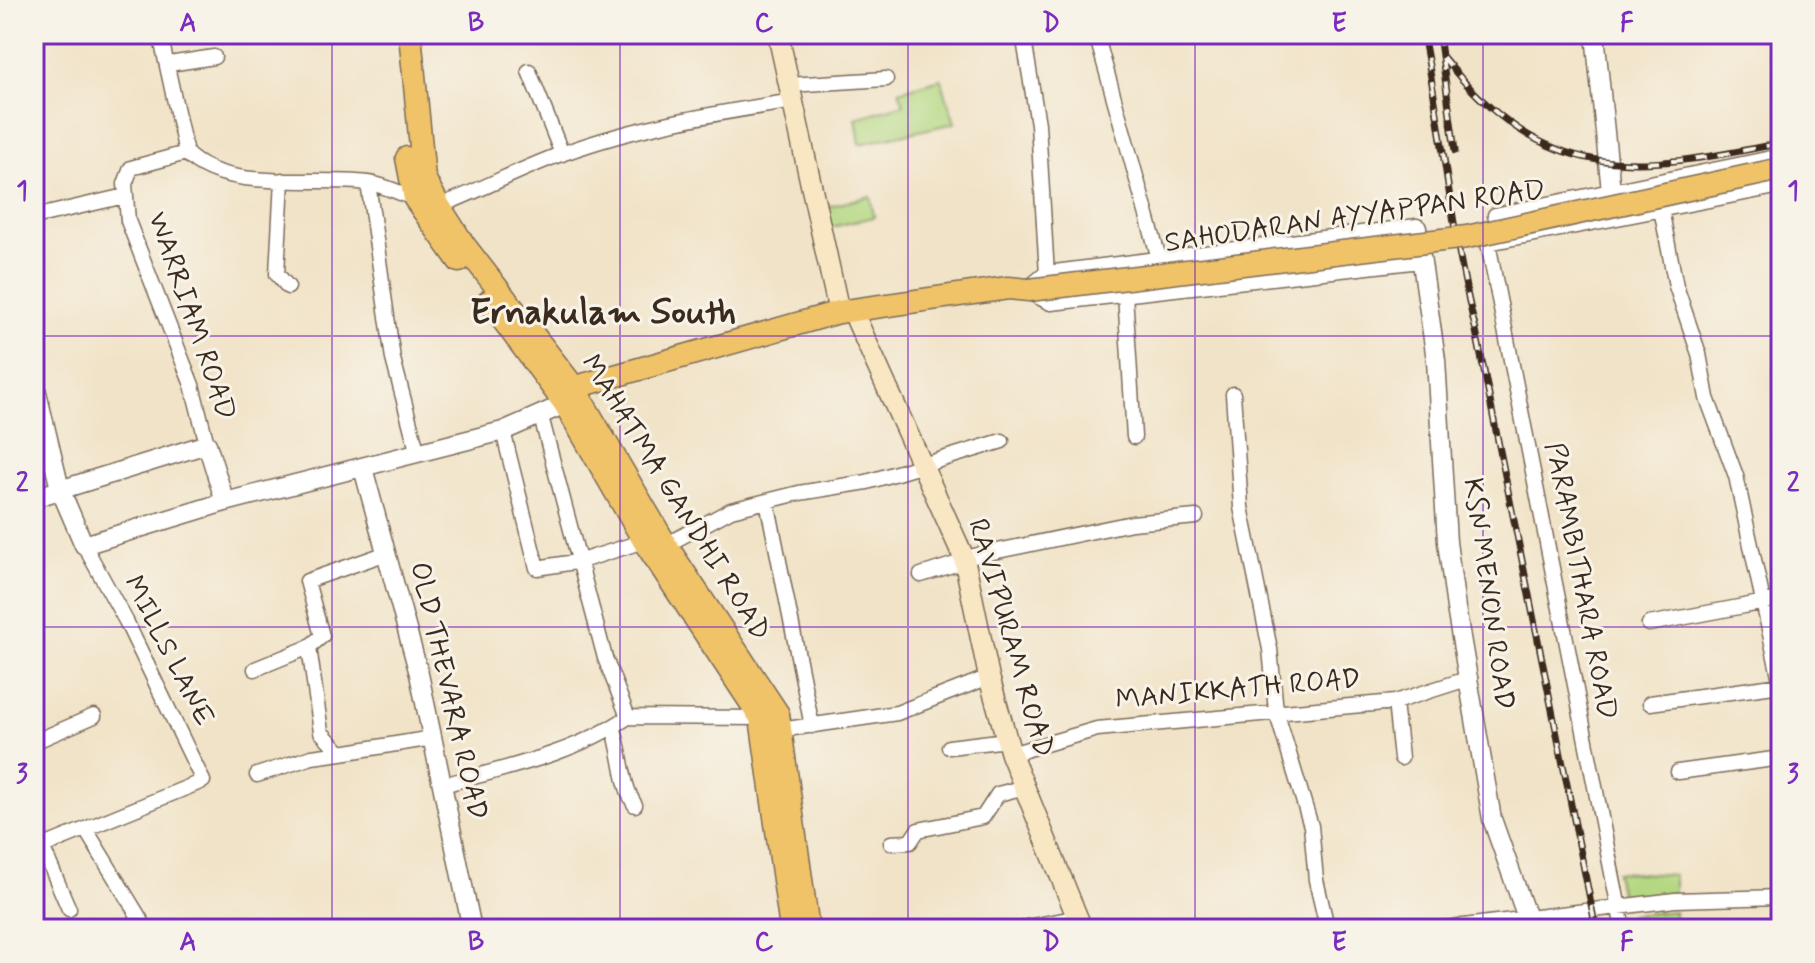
<svg xmlns="http://www.w3.org/2000/svg" width="1815" height="963" font-family="Mynerve,sans-serif">
<rect width="100%" height="100%" fill="#f7f3e8"/>
<filter id="ink" filterUnits="userSpaceOnUse"><feTurbulence type="fractalNoise" baseFrequency=".0125" numOctaves="2"/><feDisplacementMap in="SourceGraphic" scale="16" xChannelSelector="R" yChannelSelector="G"/><feConvolveMatrix kernelMatrix="1 2 1 2 8 2 1 2 1" color-interpolation-filters="sRGB"/></filter>
<filter id="wash" filterUnits="userSpaceOnUse"><feTurbulence type="fractalNoise" baseFrequency=".006" numOctaves="4" result="noise"/><feDisplacementMap in="SourceGraphic" scale="32" xChannelSelector="R" yChannelSelector="G"/><feGaussianBlur stdDeviation="1.8" result="paint"/><feColorMatrix in="noise" values="0 0 0 0 0 0 0 0 0 0 0 0 0 0 0 0 0 1.4 0 .05"/><feComposite in="paint" operator="in"/></filter>
<g filter="url(#wash)">
<rect width="100%" height="100%" fill="#f1e3c7"/>
<path fill="#b2d780" stroke="#76804f" stroke-width="2" d="M941,79L955,123L860,144L856,118L904,104L899,91Z
M870,196L874,217L828,228L823,208Z
M1616,872L1674,875V893L1622,902Z
M1674,911V929H1627L1631,915Z"/>
</g>
<g filter="url(#ink)">
<g fill="none" stroke-linecap="round" stroke-linejoin="round">
<defs>
<path id="minor" d="M160,34L186,153C224,193 316,176 368,183C384,185 400,193 415,199
M1023,34L1038,124L1047,275
M1096,34L1160,262
M169,64L214,57
M529,71L562,154
M789,85L886,79
M186,153L131,168L125,184L128,221L192,385L207,444
M282,180L277,274L288,287
M368,183L393,359L418,454
M439,206C481,190 522,168 564,153C638,126 716,113 794,101
M34,217L125,196
M1502,238L1495,215L1781,156
M1125,294L1134,437
M1233,394L1241,507L1270,649L1276,711L1311,826L1316,880L1327,927
M540,413L605,658L628,717
M503,431L537,568L581,561L644,541
M767,501L812,726
M666,545L731,510L799,493L867,482L1002,441
M387,553L307,581L322,636L309,647L321,732L341,753L433,738
M964,558L1132,523L1196,517
M921,575L965,561
M1649,624L1781,599
M255,669L309,647
M1395,702L1401,758
M1650,703L1781,685L1736,476L1707,398L1699,354L1676,286L1661,209
M613,727C622,751 621,784 635,805
M780,730L897,713L989,677
M34,742L94,716
M949,747L1007,740
M1011,754L1097,729L1395,702L1470,678
M1678,772L1781,758
M257,775L312,757L341,753
M443,785C505,768 574,754 628,717L761,718
M86,830L145,927
M891,843L910,842L918,830L983,817L998,794L1025,787
M42,846L69,909
M34,850L203,781L126,621L84,545
M1439,929L1675,900L1781,897
M1623,929L1488,243L1781,186"/>
<path id="tertiary" d="M1595,34L1611,191
M1420,259L1051,301L1029,290L1047,275L1417,228L1436,360L1447,542L1456,608L1492,819L1531,929
M34,380L60,489L84,545L225,502L503,431L565,404
M363,468L419,674L472,929
M34,498L207,444L225,502
M1027,929L1079,919"/>
<path id="secondary" d="M778,34L839,312
M857,321L964,558L989,677L1011,754L1082,929"/>
<path id="primary" d="M410,34L424,178L439,206L464,245L573,386L666,545L778,714L808,929
M407,158L415,199L459,261
M489,301L565,404L644,541L761,718L791,929
M562,391L839,312L1008,288L1029,290"/>
</defs>
<use href="#minor" stroke="#7b6b59" stroke-width="17"/>
<use href="#tertiary" stroke="#7b6b59" stroke-width="21"/>
<use href="#secondary" stroke="#7b6b59" stroke-width="23"/>
<use href="#primary" stroke="#7b6b59" stroke-width="25"/>
<use href="#minor" stroke="#fff" stroke-width="14"/>
<use href="#tertiary" stroke="#fff" stroke-width="18"/>
<use href="#secondary" stroke="#f9e7c3" stroke-width="20"/>
<use href="#primary" stroke="#f0c369" stroke-width="22"/>
<defs>
<path id="rail" d="M1423,34C1443,133 1451,233 1476,331L1596,929
M1439,34L1455,151
M1443,57C1546,186 1634,173 1781,143"/>
</defs>
<use href="#rail" stroke="#3b2a1e" stroke-width="7"/>
<use href="#rail" stroke="#f7f3e8" stroke-width="4" stroke-dasharray="12" stroke-linecap="butt"/>
<defs>
<path id="primary-bridge" d="M1029,290L1467,237L1781,169"/>
</defs>
<use href="#primary-bridge" stroke="#7b6b59" stroke-width="25" stroke-linecap="butt"/>
<use href="#primary-bridge" stroke="#f0c369" stroke-width="22"/>
</g>
</g>
<path fill="none" stroke="#7b2cbf" stroke-width="2" stroke-opacity="0.55" d="M332,34V929M620,34V929M908,34V929M1195,34V929M1483,34V929M34,336H1781M34,627H1781"/>
<g text-anchor="middle" dominant-baseline="central" stroke-width="6" stroke-linejoin="round" paint-order="stroke">
<g font-size="28" fill="#3b2a1e" stroke="#f7f3e8">
<text transform="translate(1355 217) rotate(-8)">SAHODARAN AYYAPPAN ROAD</text>
<text transform="translate(191 316) rotate(71)">WARRIAM ROAD</text>
<text transform="translate(675 498) rotate(58)">MAHATMA GANDHI ROAD</text>
<text transform="translate(1580 581) rotate(79)">PARAMBITHARA ROAD</text>
<text transform="translate(1488 594) rotate(82)">KSN MENON ROAD</text>
<text transform="translate(1010 638) rotate(74)">RAVIPURAM ROAD</text>
<text transform="translate(168 651) rotate(63)">MILLS LANE</text>
<text transform="translate(1238 690) rotate(-5)">MANIKKATH ROAD</text>
<text transform="translate(448 691) rotate(77)">OLD THEVARA ROAD</text>
</g>
<g font-size="36" font-weight="bold" fill="#3b2a1e" stroke="#f7f3e8">
<text x="603" y="313">Ernakulam South</text>
</g>
</g>
<rect width="1815" height="963" fill="none" stroke="#f7f3e8" stroke-width="88"/>
<rect x="44" y="44" width="1727" height="875" fill="none" stroke="#7b2cbf" stroke-width="3"/>
<g font-size="26" text-anchor="middle" font-weight="bold" fill="#7b2cbf">
<text x="188" y="31">A</text>
<text x="476" y="31">B</text>
<text x="764" y="31">C</text>
<text x="1051" y="31">D</text>
<text x="1339" y="31">E</text>
<text x="1627" y="31">F</text>
<text x="22" y="199">1</text>
<text x="1793" y="199">1</text>
<text x="22" y="491">2</text>
<text x="1793" y="491">2</text>
<text x="22" y="782">3</text>
<text x="1793" y="782">3</text>
<text x="188" y="950">A</text>
<text x="476" y="950">B</text>
<text x="764" y="950">C</text>
<text x="1051" y="950">D</text>
<text x="1339" y="950">E</text>
<text x="1627" y="950">F</text>
</g>
</svg>
